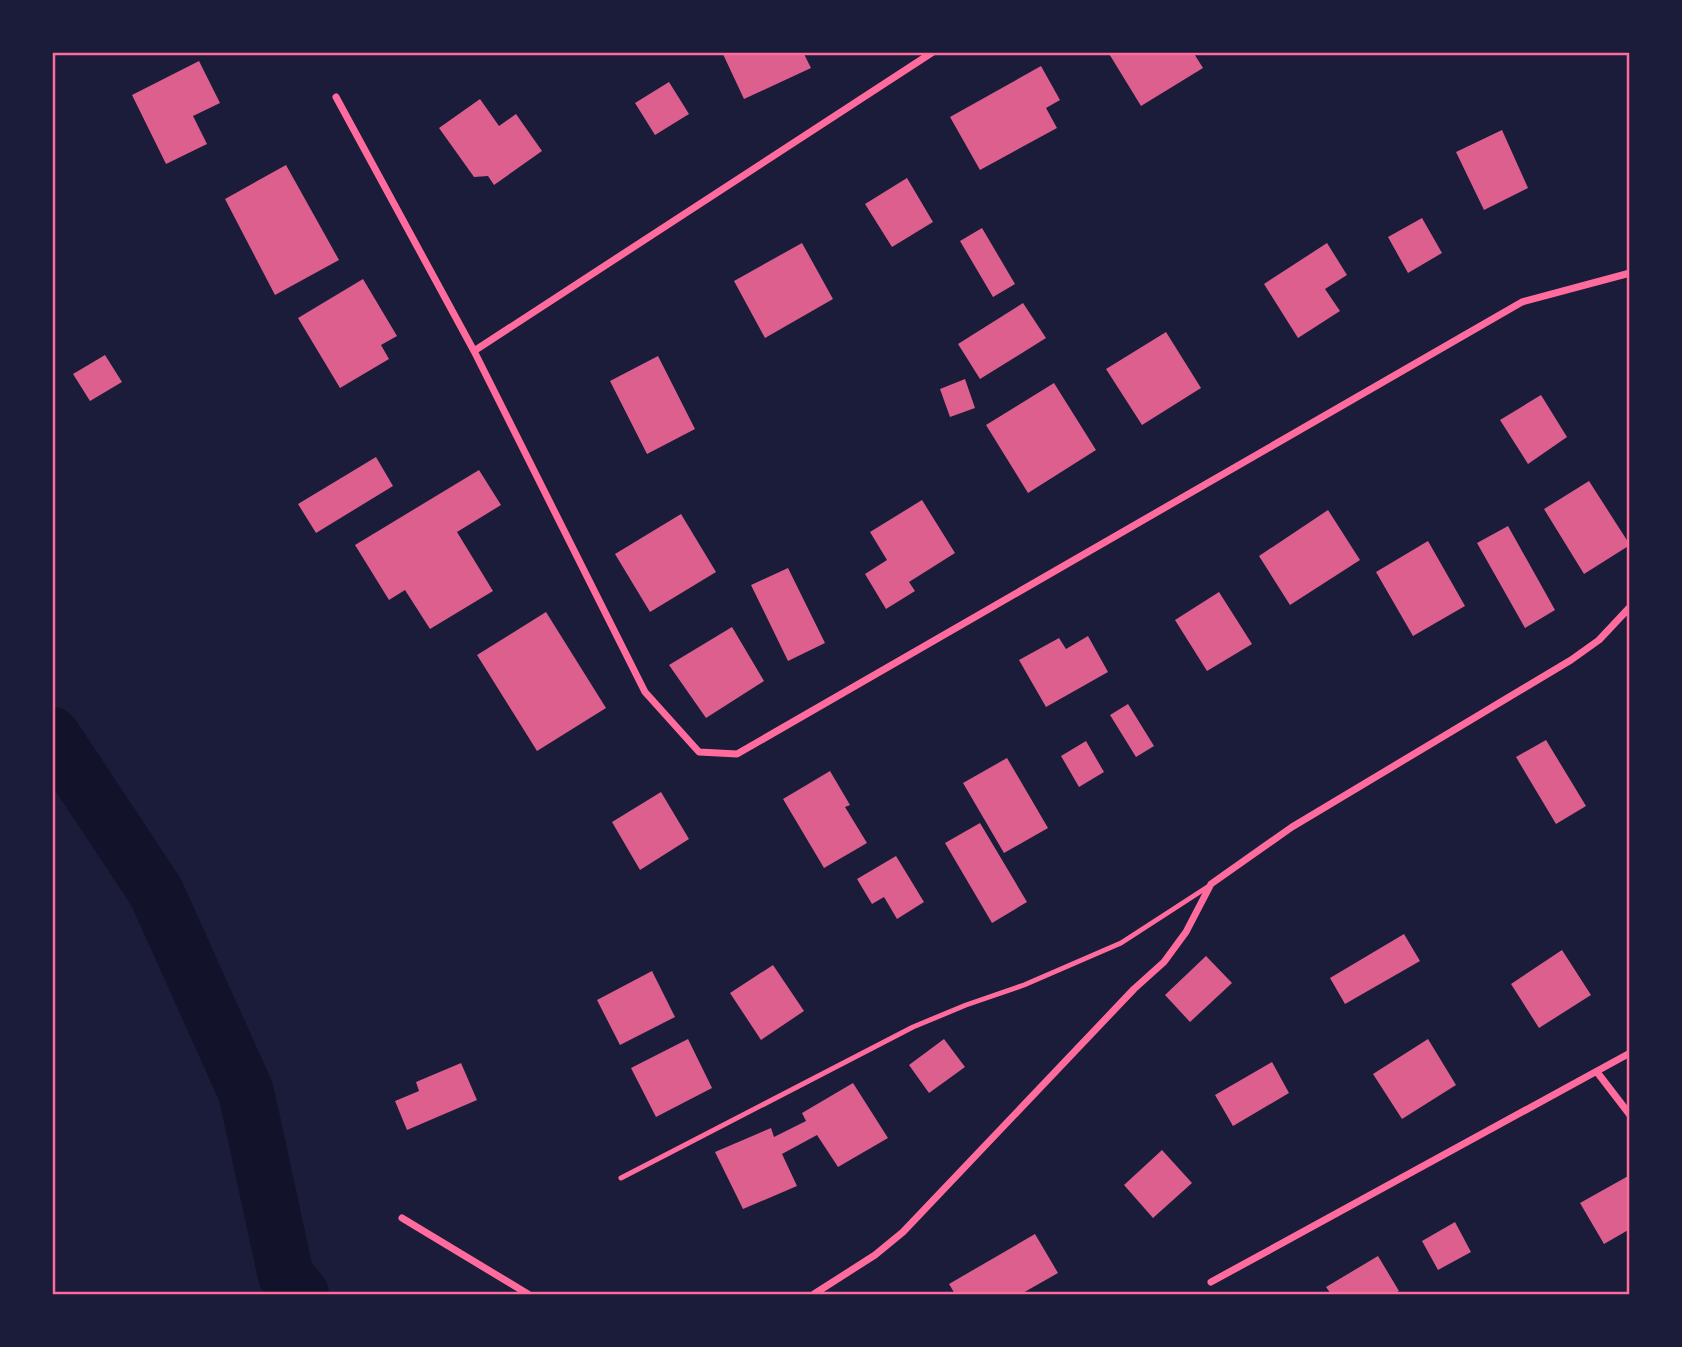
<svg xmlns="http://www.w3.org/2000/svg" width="1682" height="1347" font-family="Commissioner,sans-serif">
<rect width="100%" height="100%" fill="#1b1b3a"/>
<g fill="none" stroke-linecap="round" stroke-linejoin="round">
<path stroke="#12122b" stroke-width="56" d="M52,735L156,892L246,1092L286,1276L301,1294"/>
</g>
<path fill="#dd5f8e" d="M722,52H803L811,68L744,99Z
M1108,52H1193L1203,68L1141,106Z
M199,61L220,103L193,116L207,144L166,164L132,95Z
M1041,66L1060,100L1046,108L1057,128L980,170L950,117Z
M669,82L689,114L655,135L635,103Z
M480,99L499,126L516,114L542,151L494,185L488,176L474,177L439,128Z
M1502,130L1528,188L1484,210L1456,152Z
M286,165L339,260L275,295L225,199Z
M907,178L933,222L892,247L865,204Z
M1422,218L1442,253L1408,273L1388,237Z
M982,228L1015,284L993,297L960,241Z
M802,243L833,299L765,338L734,281Z
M1327,243L1347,275L1325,289L1340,311L1298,338L1264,284Z
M363,279L397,336L381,345L389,359L340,388L298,318Z
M1023,303L1046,338L980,379L958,344Z
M1166,332L1201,388L1142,425L1106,369Z
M105,355L122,382L90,401L73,374Z
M658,356L695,429L647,454L610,381Z
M965,379L975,408L950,417L940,389Z
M1054,383L1096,450L1028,493L986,425Z
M1541,395L1567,437L1528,464L1500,420Z
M376,457L393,486L316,533L298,504Z
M479,470L501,505L457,532L493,591L430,629L405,590L389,600L355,545Z
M1589,481L1630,545L1584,574L1544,509Z
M922,500L955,553L909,582L915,591L886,609L865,574L887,560L870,532Z
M1328,510L1360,560L1290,605L1259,556Z
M681,514L716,572L650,612L615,554Z
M1508,526L1555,610L1525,628L1477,543Z
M1428,541L1465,606L1413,636L1376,572Z
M788,568L825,643L788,661L751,585Z
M1219,592L1252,644L1207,671L1175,620Z
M546,612L606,708L537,751L477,655Z
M732,627L764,681L706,718L669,665Z
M1088,636L1108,672L1046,707L1019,660L1059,638L1066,649Z
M1128,704L1154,746L1136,757L1110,715Z
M1546,740L1586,806L1556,824L1516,757Z
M1086,741L1104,772L1079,787L1061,756Z
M1007,758L1048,828L1004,853L963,783Z
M830,771L850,805L845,807L867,843L824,868L783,799Z
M661,792L689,839L640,870L612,822Z
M980,823L1027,902L992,923L945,843Z
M896,856L924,902L897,919L884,897L872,904L857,879Z
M1404,934L1420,961L1345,1004L1330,978Z
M1562,950L1591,995L1539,1028L1511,984Z
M1206,956L1232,983L1190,1022L1165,995Z
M773,965L804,1011L761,1040L730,993Z
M652,971L675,1017L620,1045L597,1000Z
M688,1039L712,1088L656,1117L631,1068Z
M944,1039L965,1067L929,1093L909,1065Z
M1428,1039L1456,1085L1402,1119L1373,1074Z
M1272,1062L1289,1093L1233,1126L1215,1095Z
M461,1063L477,1100L407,1130L395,1101L419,1091L416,1082Z
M853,1083L888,1138L838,1167L817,1135L782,1154L797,1186L743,1209L715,1152L771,1128L774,1137L806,1121L802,1113Z
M1162,1150L1192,1183L1153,1218L1124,1185Z
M1630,1175V1229L1604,1244L1580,1203Z
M1455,1222L1471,1252L1438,1270L1422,1241Z
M1035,1234L1058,1273L1021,1294H955L949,1284Z
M1378,1256L1399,1291L1393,1294H1331L1326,1287Z"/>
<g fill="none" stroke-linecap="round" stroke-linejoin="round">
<path stroke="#ff6b9d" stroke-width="5" d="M621,1178L913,1027L966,1005L1024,985L1121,943L1209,886"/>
<path stroke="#ff6b9d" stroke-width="7" d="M336,97L474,351L645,692L699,752L737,754L1522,302L1630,273
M474,351L933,52
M1597,1072L1630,1115
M402,1218L528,1294
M1211,1282L1630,1053
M814,1294L875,1255L903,1232L1134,989L1164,962L1186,932L1211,884L1292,827L1571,660L1599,640L1630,607"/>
</g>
<rect width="1682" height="1347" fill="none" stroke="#1b1b3a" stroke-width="108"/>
<rect x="54" y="54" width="1574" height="1239" fill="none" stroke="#ff6b9d" stroke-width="2.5"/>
</svg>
